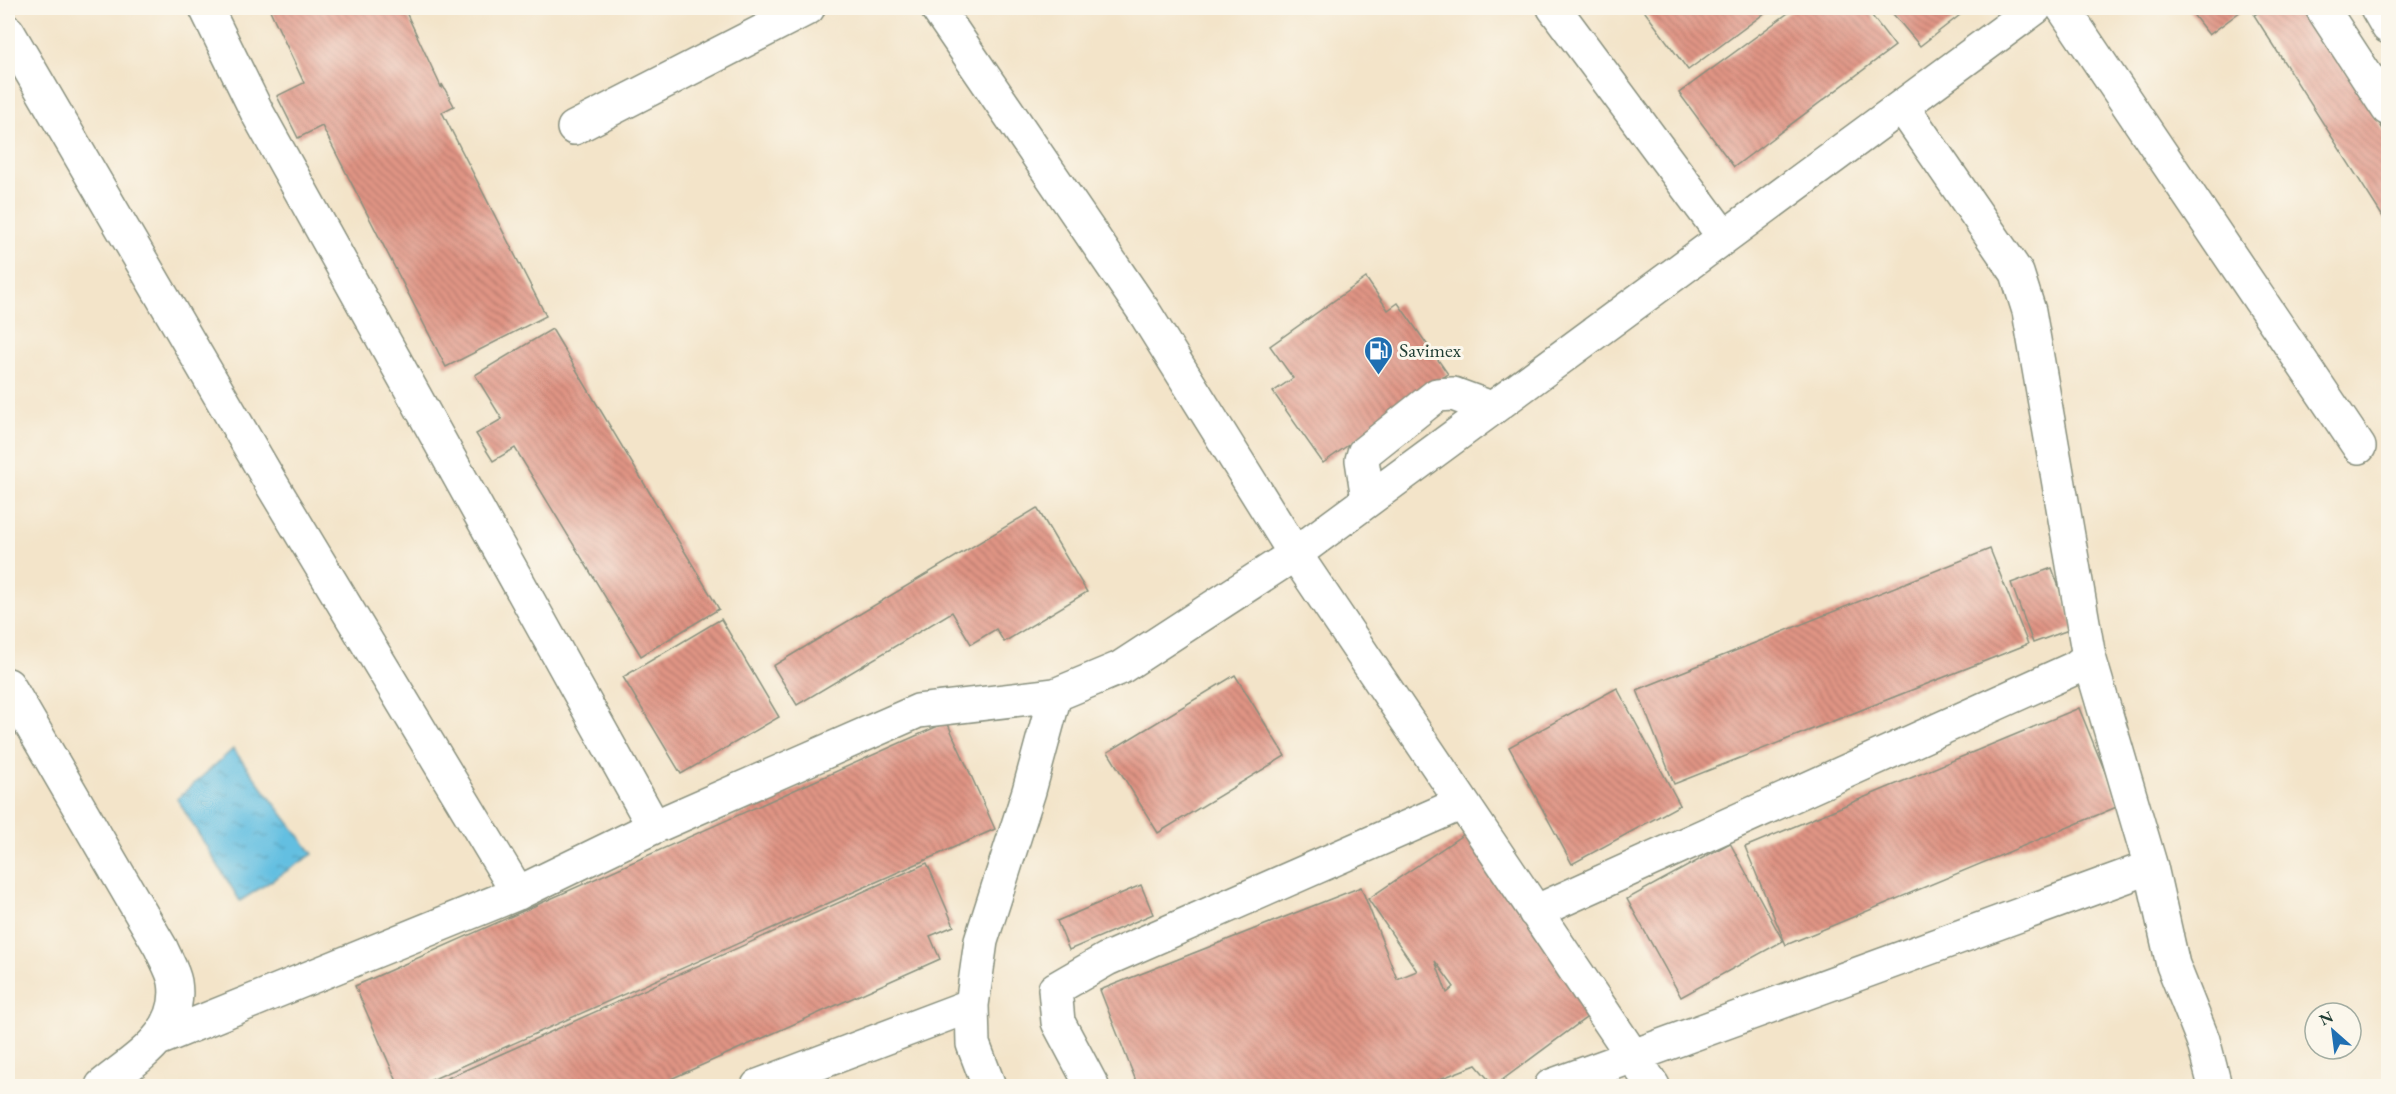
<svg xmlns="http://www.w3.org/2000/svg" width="2396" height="1094" font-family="'EB Garamond',serif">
<defs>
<pattern id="water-ripples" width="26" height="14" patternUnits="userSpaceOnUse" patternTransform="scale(1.5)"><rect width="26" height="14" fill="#64bfe1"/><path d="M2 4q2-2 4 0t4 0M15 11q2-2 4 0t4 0" fill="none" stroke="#529cb7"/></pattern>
<pattern id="building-back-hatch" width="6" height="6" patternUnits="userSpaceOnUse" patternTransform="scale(1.5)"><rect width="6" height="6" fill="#e09484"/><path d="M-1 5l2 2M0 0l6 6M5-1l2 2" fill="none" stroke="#b57a6d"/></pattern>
</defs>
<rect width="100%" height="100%" fill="#fbf7ec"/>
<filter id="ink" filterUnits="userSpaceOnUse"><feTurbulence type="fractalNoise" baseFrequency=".0167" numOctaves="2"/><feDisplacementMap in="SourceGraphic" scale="12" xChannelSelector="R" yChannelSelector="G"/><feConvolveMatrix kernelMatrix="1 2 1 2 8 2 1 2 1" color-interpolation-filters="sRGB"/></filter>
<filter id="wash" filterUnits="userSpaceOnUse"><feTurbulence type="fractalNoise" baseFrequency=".008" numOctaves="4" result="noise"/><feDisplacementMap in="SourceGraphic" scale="24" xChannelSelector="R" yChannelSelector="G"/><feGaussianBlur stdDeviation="1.35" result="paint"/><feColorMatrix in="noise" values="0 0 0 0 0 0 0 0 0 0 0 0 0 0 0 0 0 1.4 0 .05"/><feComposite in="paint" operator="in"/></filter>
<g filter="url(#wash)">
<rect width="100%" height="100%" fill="#f3e4c9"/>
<path fill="url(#water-ripples)" stroke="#427e8a" stroke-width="1.5" d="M233,749L313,854L240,901L177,799Z"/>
<g id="blocks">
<path fill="url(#building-back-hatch)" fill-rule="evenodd" d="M269,8H404L442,89V84L454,106L442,112L546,316L446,367L322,126L298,138L277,96L304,83Z
M1642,8H1763L1766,12L1688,70Z
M1795,8H1866L1895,46L1734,167L1679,93Z
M1888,8H1969L1920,46Z
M2188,8H2245L2209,35Z
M2265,8H2306L2388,137V225L2254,15Z
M1366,278L1388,310L1398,303L1448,374L1323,463L1273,392L1293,378L1270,346Z
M552,329L719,609L641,656L515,448L493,461L476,434L502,419L475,375Z
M1037,508L1087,592L1004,642L996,629L971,644L952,612L797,705L773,666Z
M1990,549L2028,644L1674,784L1637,690Z
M2052,568L2074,628L2033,643L2011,583Z
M721,619L779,717L681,774L623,677Z
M1235,675L1285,756L1158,833L1108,752Z
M1617,688L1680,805L1572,864L1509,747Z
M2079,708L2119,806L1786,945L1745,847Z
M947,722L995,829L418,1086H399L355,986Z
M1467,832L1598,1009L1494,1086L1476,1065L1422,1086H1138L1100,990L1361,887L1397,979L1417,971L1368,899ZM1435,961L1454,987L1447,993Z
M1730,843L1783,941L1681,997L1627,899Z
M927,863L954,926L930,936L940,959L655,1086H443L441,1081Z
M1141,885L1153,914L1069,950L1057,921Z"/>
</g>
</g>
<g filter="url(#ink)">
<use href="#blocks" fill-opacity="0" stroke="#89907e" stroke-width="1.5"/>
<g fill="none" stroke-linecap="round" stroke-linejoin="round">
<defs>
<path id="minor" d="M206,8L258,114L654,827
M937,8L1143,310L1295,554L1653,1086
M1554,8L1724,237
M2063,8L2359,447
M2322,8L2388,109
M2377,8L2388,27
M8,32L268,478L518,893
M574,128L808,8
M1368,499L1362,460L1364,453L1437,395L1453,394L1491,408
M2089,657L2151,867L2173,965L2203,1040L2215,1086
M8,685L161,948C165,958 173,971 175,982C183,1033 135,1059 102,1086
M1535,912L2075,668L2089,657L2029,311L2017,273L1902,106
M161,1038L518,893L654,827L918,711L1055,695L1120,668L1295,554L2035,8
M758,1086L972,1005
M989,1086L973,1044L972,1005L981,941L1029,791L1055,695
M1092,1086L1058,1022L1055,989L1107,959L1462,803
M1551,1086L2151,867"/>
</defs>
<use href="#minor" stroke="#89907e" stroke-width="36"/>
<use href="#minor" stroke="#fff" stroke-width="33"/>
</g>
</g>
<defs>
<symbol id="fuel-pin" viewBox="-11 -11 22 30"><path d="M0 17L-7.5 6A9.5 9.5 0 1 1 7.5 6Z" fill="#1f6fb2" stroke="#fbf7ec"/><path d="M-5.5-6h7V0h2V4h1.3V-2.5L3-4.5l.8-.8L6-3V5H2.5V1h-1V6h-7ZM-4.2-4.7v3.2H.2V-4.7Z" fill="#fff"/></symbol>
</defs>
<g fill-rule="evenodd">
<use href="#fuel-pin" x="1362" y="334" width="33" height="45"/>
</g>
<g text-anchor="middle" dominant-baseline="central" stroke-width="6" stroke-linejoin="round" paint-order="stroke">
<g font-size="20" fill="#1f3d34" stroke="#fbf7ec" text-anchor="start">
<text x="1399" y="350">Savimex</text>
</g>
</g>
<rect width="2396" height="1094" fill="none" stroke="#fbf7ec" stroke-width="30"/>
<g transform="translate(2333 1031) rotate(332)"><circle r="28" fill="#fbf7ec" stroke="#a3ada2" stroke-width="1.5"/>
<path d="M0-4.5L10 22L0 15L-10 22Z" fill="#1f6fb2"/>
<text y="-9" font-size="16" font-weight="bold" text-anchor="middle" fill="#1f3d34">N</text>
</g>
</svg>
